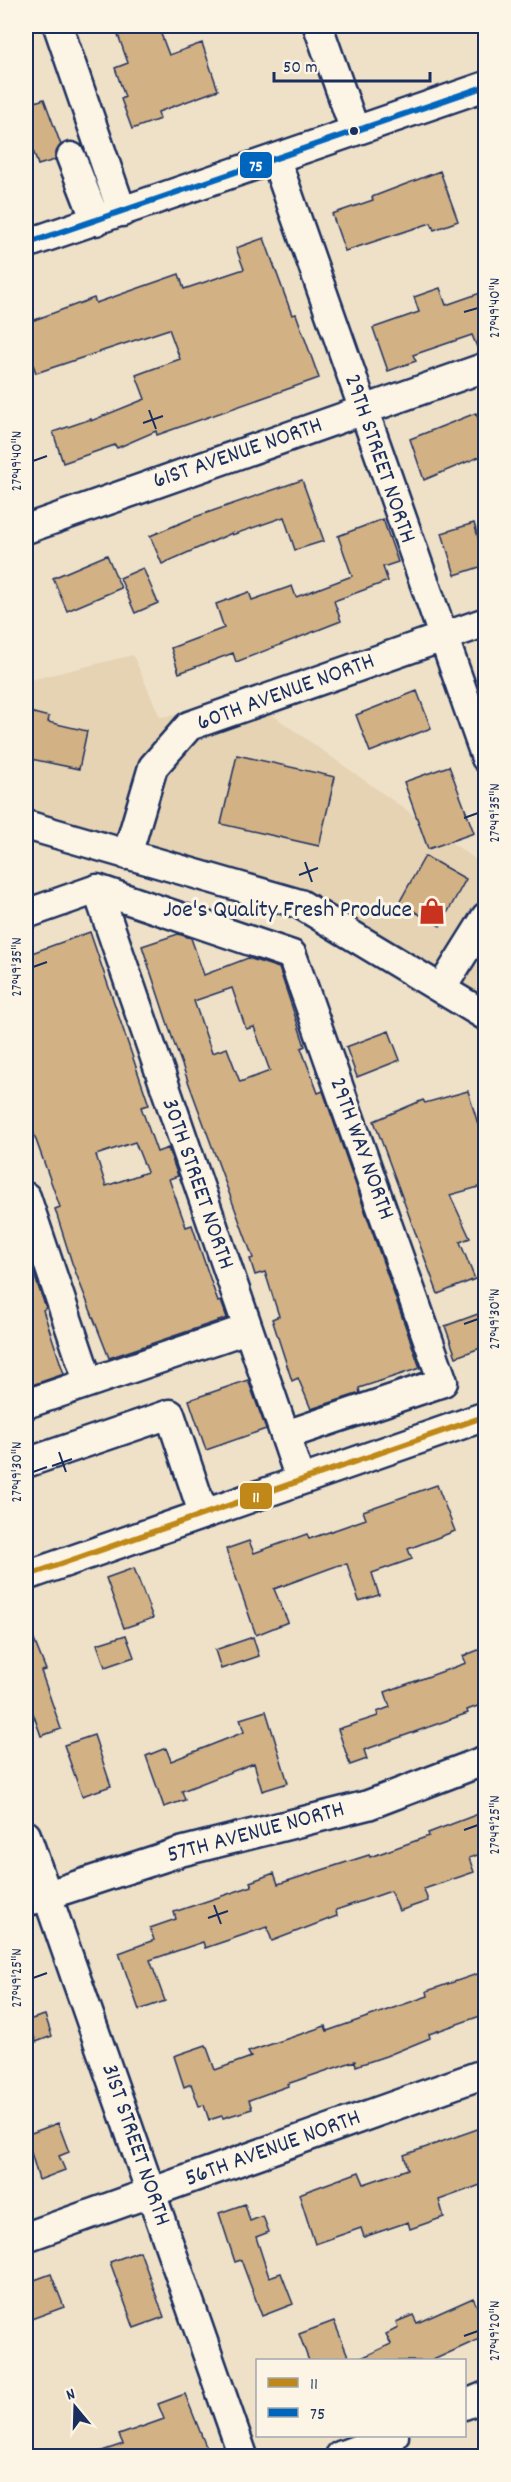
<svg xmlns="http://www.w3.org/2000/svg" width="511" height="2482" font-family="Dekko,sans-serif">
<rect width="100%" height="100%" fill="#efe1c8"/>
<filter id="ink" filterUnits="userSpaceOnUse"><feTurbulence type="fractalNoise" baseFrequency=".0167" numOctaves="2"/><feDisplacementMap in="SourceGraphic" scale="12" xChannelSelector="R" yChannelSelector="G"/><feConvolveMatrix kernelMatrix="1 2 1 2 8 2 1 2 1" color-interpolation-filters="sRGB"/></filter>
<g filter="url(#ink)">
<path fill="#e6d3b4" d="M133,655L160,717L185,714L119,840L26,813V681Z
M267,711L485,866V896L437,973L141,847L163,773L196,736Z
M485,939V1003L457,985Z"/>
<path fill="#d2b185" stroke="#1b2f5e" stroke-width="1.5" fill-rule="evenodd" d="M115,26H158L169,55L202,43L218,90L158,112L160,119L132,129L121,99L125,97L115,68L128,63Z
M44,99L61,145L55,154V160L38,165L26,130V105Z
M440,171L458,221L434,230L431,223L345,251L332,214L373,200L372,197Z
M264,238L292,315L296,314L319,378L157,435L156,431L117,448L115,445L63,463L53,432L91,419V421L145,399L136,375L180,359L169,329L36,373L26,344V323L94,298L96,303L179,274L184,289L244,269L236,248Z
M440,288L446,305L486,291V351L479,352L472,335L413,355L416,361L388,371L373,328L419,312L414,297Z
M476,413L486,439V454L424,480L410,439Z
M302,480L324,541L295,550L284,517L232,535V533L162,564L150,536L195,517Z
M383,519L398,562L383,567L388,581L334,601L341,621L236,662L233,653L179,673L171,648L224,628L216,604L249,592L252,600L292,586L296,597L352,576L338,536Z
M474,523L486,565L455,575L442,533Z
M107,555L121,588L67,611L53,578Z
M143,568L158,603L135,613L120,578Z
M417,691L431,728L370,752L356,715Z
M26,711L49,717L48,722L87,731L79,769L26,758Z
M237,755L335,777L319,846L221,824Z
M449,766L474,833L428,849L404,782Z
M425,856L466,879L440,926L399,903Z
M90,932L149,1105L141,1107L157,1152L168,1148L178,1176L169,1179L186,1227L192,1225L218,1302L221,1301L227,1318L109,1358L72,1263L55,1209L60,1207L26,1112V955ZM135,1142L147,1172L106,1186L96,1155Z
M178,934L191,938L204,975L248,958L279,968L305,1046L301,1048L318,1093L323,1091L420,1368L359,1388L360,1393L311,1409L298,1378L292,1381L272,1319L279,1316L265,1272L255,1275L250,1259L253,1258L174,1043L142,946ZM232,988L246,1029L254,1027L270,1071L240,1082L227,1048L212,1053L194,1001Z
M389,1031L400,1060L357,1077L346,1047Z
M468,1091L481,1134L486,1133V1185L450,1195L470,1238L460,1242L475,1279L438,1294L374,1121L423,1100L425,1103Z
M26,1258H28L46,1308L43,1310L64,1374L26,1387Z
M486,1311V1346L456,1357L445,1326Z
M248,1380L266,1429L206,1450L189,1400Z
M437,1485L455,1531L408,1549L412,1559L372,1573L379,1595L359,1601L347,1564L339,1565L274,1589L288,1622L256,1635L226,1549L249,1541L254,1553L307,1534L309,1539L366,1519L363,1511Z
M134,1568L153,1618L124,1628L106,1578Z
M26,1620L46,1670L41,1671L61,1729L41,1736L26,1693Z
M126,1635L134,1657L105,1667L97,1644Z
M253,1637L259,1656L221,1669L215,1650Z
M486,1647V1703L467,1710L468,1713L364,1750L367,1759L350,1765L338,1729L378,1716L377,1712L390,1707L385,1692L466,1663L463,1656Z
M266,1711L288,1783L262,1791L254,1763L182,1791L185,1800L164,1807L146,1756L166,1748L171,1761L244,1732L240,1719Z
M94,1735L111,1786L82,1796L64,1745Z
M486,1811V1852L469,1858L474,1872L424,1889L428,1901L399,1911L391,1891L336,1910L337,1916L272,1941L267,1927L205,1948L203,1942L150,1960L165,2001L139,2010L119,1953L154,1940L150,1928L176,1919L174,1912L252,1886L250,1882L274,1873L278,1884L369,1855L370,1857L429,1836L428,1833Z
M486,1971V2014L429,2034L430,2038L386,2056L356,2066L355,2061L287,2084L288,2086L249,2100L252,2109L223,2118L222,2116L209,2120L204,2105L199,2106L191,2084L184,2087L174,2056L206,2045L215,2070L251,2057L248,2052L325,2026L327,2031L428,1996L427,1991Z
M45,2015L52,2036L36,2042L28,2020Z
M58,2123L69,2152L59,2156L65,2170L39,2180L26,2135Z
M486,2126V2183L439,2200L444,2217L410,2229L408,2222L364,2237L361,2228L315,2244L299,2194L359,2172L364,2184L408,2169L404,2155Z
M245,2204L250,2221L263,2216L269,2232L256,2237L269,2277L281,2273L293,2304L262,2316L241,2260L235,2262L219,2213Z
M140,2251L164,2317L134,2328L110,2262Z
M51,2274L64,2307L26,2321V2283Z
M473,2298L486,2325V2336L431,2361H355L391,2344L386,2334L398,2328L396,2322L413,2315L417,2323Z
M334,2321L350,2361H309L299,2334Z
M185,2394L207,2449L186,2457H94L93,2454L123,2444L119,2435L164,2419L158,2404Z"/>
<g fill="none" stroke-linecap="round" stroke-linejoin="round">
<defs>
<path id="minor" d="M58,26L122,212
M318,26L355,131
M71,157L96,221
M276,160L486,758
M26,244L486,86
M26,529L486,367
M26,825L300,904L486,1016
M127,855L153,767L189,726L486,622
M97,889L292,955L443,1382L286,1435
M97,889L300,1479
M26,914L97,889
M441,989L486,917
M26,1197L88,1381
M26,1404L247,1329
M26,1463L170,1414L203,1513
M26,1576L486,1416
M26,1835L243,2456
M26,1902L180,1852L368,1805L486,1760
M26,2237L486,2073
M464,2405L486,2396
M340,2456L394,2436"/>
</defs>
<use href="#minor" stroke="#1b2f5e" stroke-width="33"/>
<use href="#minor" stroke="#fcf5e5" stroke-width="28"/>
<defs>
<path id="bus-1" d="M26,1576L486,1416"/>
<path id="bus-2" d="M26,244L486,86"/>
</defs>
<use href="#bus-1" stroke="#fcf5e5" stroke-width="10"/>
<use href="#bus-2" stroke="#fcf5e5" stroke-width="10"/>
<use href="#bus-1" stroke="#c08818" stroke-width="6"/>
<use href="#bus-2" stroke="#0065bd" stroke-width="6"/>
</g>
</g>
<path fill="none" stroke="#1b2f5e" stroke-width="2" d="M464,312L478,308M149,410L156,429M143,423L163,416M33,461L47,456M464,818L478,813M305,862L312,882M299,875L318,868M33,967L47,962M464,1324L478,1319M59,1452L66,1472M52,1466L72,1459M33,1472L47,1467M464,1830L478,1825M214,1905L221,1924M208,1918L228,1911M33,1978L47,1973M464,2336L478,2331"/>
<defs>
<symbol id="shop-bare" viewBox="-9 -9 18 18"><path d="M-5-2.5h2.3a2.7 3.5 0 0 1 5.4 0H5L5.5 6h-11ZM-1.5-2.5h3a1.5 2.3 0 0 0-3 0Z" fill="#c8321e" stroke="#fcf5e5" stroke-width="2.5" paint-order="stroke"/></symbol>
</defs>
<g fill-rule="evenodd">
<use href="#shop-bare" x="413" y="892" width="38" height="38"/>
</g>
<circle fill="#1b2f5e" stroke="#fcf5e5" stroke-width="2" cx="354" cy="131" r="5"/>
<g text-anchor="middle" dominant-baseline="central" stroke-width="6" stroke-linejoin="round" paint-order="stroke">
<g font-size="24" fill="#1b2f5e" stroke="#fcf5e5">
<text transform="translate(238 454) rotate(-19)">61ST AVENUE NORTH</text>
<text transform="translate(379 459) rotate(71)">29TH STREET NORTH</text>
<text transform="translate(286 693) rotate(-20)">60TH AVENUE NORTH</text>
<text transform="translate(361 1149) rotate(70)">29TH WAY NORTH</text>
<text transform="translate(197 1184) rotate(71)">30TH STREET NORTH</text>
<text transform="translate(256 1833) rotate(-15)">57TH AVENUE NORTH</text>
<text transform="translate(135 2145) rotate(71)">31ST STREET NORTH</text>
<text transform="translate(273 2149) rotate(-20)">56TH AVENUE NORTH</text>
</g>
<g font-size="24" fill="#1b2f5e" stroke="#fcf5e5" text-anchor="end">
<text x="412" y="911">Joe's Quality Fresh Produce</text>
</g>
</g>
<g stroke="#fcf5e5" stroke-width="2">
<rect x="239" y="151" width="34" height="28" rx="6" fill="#0065bd"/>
<rect x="239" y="1482" width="34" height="28" rx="6" fill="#c08818"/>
</g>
<g font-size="16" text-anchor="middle" font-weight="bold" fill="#fff">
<text x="256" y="171">75</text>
<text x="256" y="1502">11</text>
</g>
<rect width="511" height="2482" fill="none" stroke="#fcf5e5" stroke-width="66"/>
<rect x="256" y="2359" width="210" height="78" fill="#fcf5e5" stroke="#a2a6af" stroke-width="1.5"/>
<rect x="268" y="2378" width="30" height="9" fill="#c08818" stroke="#a2a6af" stroke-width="1.5"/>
<text x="310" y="2389" font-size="18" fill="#1b2f5e">11</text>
<rect x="268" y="2408" width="30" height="9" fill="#0065bd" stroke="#a2a6af" stroke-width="1.5"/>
<text x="310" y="2419" font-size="18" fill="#1b2f5e">75</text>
<g transform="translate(75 2407) rotate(341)" stroke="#fcf5e5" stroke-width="4.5" paint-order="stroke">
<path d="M0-4.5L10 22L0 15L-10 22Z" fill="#1b2f5e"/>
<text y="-9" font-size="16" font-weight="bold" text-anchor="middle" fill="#1b2f5e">N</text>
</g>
<path d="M274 72v9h156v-9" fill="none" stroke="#1b2f5e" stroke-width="3"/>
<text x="283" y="72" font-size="18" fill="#1b2f5e" stroke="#fcf5e5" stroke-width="4.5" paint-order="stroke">50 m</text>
<rect x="33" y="33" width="445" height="2416" fill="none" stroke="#1b2f5e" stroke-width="2"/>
<g font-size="15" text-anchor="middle" fill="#1b2f5e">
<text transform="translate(494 308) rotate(-90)" y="5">27°49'40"N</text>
<text transform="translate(16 461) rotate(-90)" y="5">27°49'40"N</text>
<text transform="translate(494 813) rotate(-90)" y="5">27°49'35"N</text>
<text transform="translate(16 967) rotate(-90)" y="5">27°49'35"N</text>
<text transform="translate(494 1319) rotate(-90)" y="5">27°49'30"N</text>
<text transform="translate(16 1472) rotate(-90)" y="5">27°49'30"N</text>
<text transform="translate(494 1825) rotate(-90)" y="5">27°49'25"N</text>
<text transform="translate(16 1978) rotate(-90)" y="5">27°49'25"N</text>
<text transform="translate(494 2331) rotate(-90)" y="5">27°49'20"N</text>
</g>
</svg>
